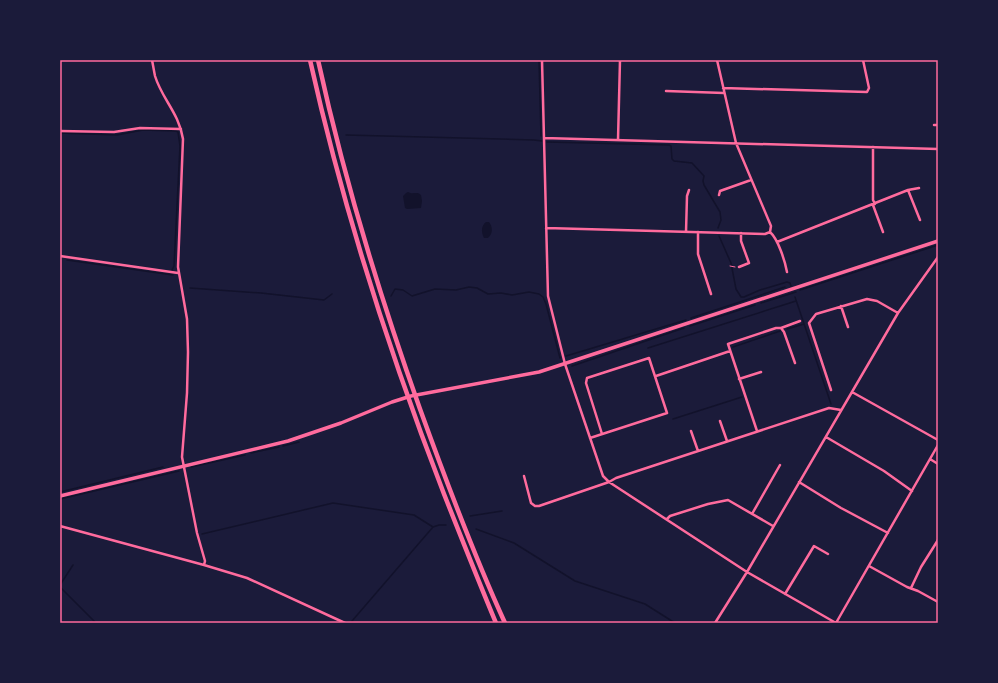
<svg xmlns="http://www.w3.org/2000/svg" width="998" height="683" font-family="Rubik,sans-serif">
<rect width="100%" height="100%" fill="#1b1b3a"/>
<path fill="#12122b" d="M408,192C413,195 417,191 421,195L422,201L421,208L407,209L405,208L403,196L406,193Z
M486,222H489C493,227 493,234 488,238H484C481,232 481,226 486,222Z"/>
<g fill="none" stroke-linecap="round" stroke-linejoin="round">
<path stroke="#12122b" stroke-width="1.5" d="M539,60L541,136
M60,133L117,135L143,130L176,131L178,132L180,146L174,266L172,270
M346,135L534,140L542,141
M547,142L669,145L671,146L672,159L674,161L692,163L704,176L703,181L704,185L720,212L721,220L718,228
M719,236L731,263L736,289L741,297H744L760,290L787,282L790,283L791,286
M60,258H61
M67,260L173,275
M190,288L261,293L324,300L332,294
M800,290L938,245
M391,296L395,289L403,290L412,296L435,289L456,290L469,287L477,288L488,294L501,293L512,295L529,292L539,294L543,297L546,304L560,358
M795,297L831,404
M761,303L796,292
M691,318L785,287
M690,326L755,305
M787,329L804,324
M733,347L780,331
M648,348L796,301
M566,356L686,320
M572,366L684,328
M673,419L742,397
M283,446L299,442
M251,453L279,447
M191,467L245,455
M60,492L163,467
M60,499L179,471
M470,516L502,511
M476,529L514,543L575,581L645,604L675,623
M202,534L333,503L414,515L433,527
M60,585L73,565
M60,587L96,623
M352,621L433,527L439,525H446"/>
<path stroke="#ff6b9d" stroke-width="1" d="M730,266L735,267"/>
<path stroke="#ff6b9d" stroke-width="2.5" d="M152,60C153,65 154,71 155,76C162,99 179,113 183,139L178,267L187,319L188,352L187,393L182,457L197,533L205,561L204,565
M542,60L548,296L565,364L603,476L609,482L747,572L836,623
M717,60L736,143L771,226L770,232C778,239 785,261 787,272
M723,88L867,92L869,88L863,60
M666,91L724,93
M934,125H938
M60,131L114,132L140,128L181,129
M544,138L938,149
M618,140L620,60
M873,147V200L875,204
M908,190L920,220
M719,195L720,191L751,180
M873,205L883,232
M546,228L765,234L770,232
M686,232L687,196L689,190
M698,232V254L711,294
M777,242L908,190L919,188
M60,256L178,273
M739,267L749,263L741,241V233
M841,306L848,327
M781,328L800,321
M656,376L730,351
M739,379L761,372
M831,390L809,323L816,314L867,299L877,301L898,313
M852,392L938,440
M720,421L727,441
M691,431L698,451
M757,431L728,344L776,328H781L784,332L795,363
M826,437L884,471L912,491
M590,438L667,413L649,358L587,378L586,383L602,434
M930,459L938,464
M524,476L531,503L535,506H539L609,482L616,478L829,408L841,410
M799,482L841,508L888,533
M752,514L780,465
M667,519L670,516L708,504L728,500L773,526
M60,526L204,565L247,578L345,623
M869,566L907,587L918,591L938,602
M911,588L921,567L938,540
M785,594L814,546L828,554
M715,623L747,572L898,313L938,257
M836,623L938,445"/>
<path stroke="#ff6b9d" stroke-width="3.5" d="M60,496L288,441L341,423L392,402L411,396L539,372L938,241"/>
<path stroke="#ff6b9d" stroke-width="4.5" d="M310,60C343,208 389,352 444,494C461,537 478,580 496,623
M318,60C344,179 379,294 420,409C446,481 473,553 505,623"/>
</g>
<rect width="998" height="683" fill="none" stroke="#1b1b3a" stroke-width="122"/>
<rect x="61" y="61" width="876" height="561" fill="none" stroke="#ff6b9d" stroke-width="1.5"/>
</svg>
